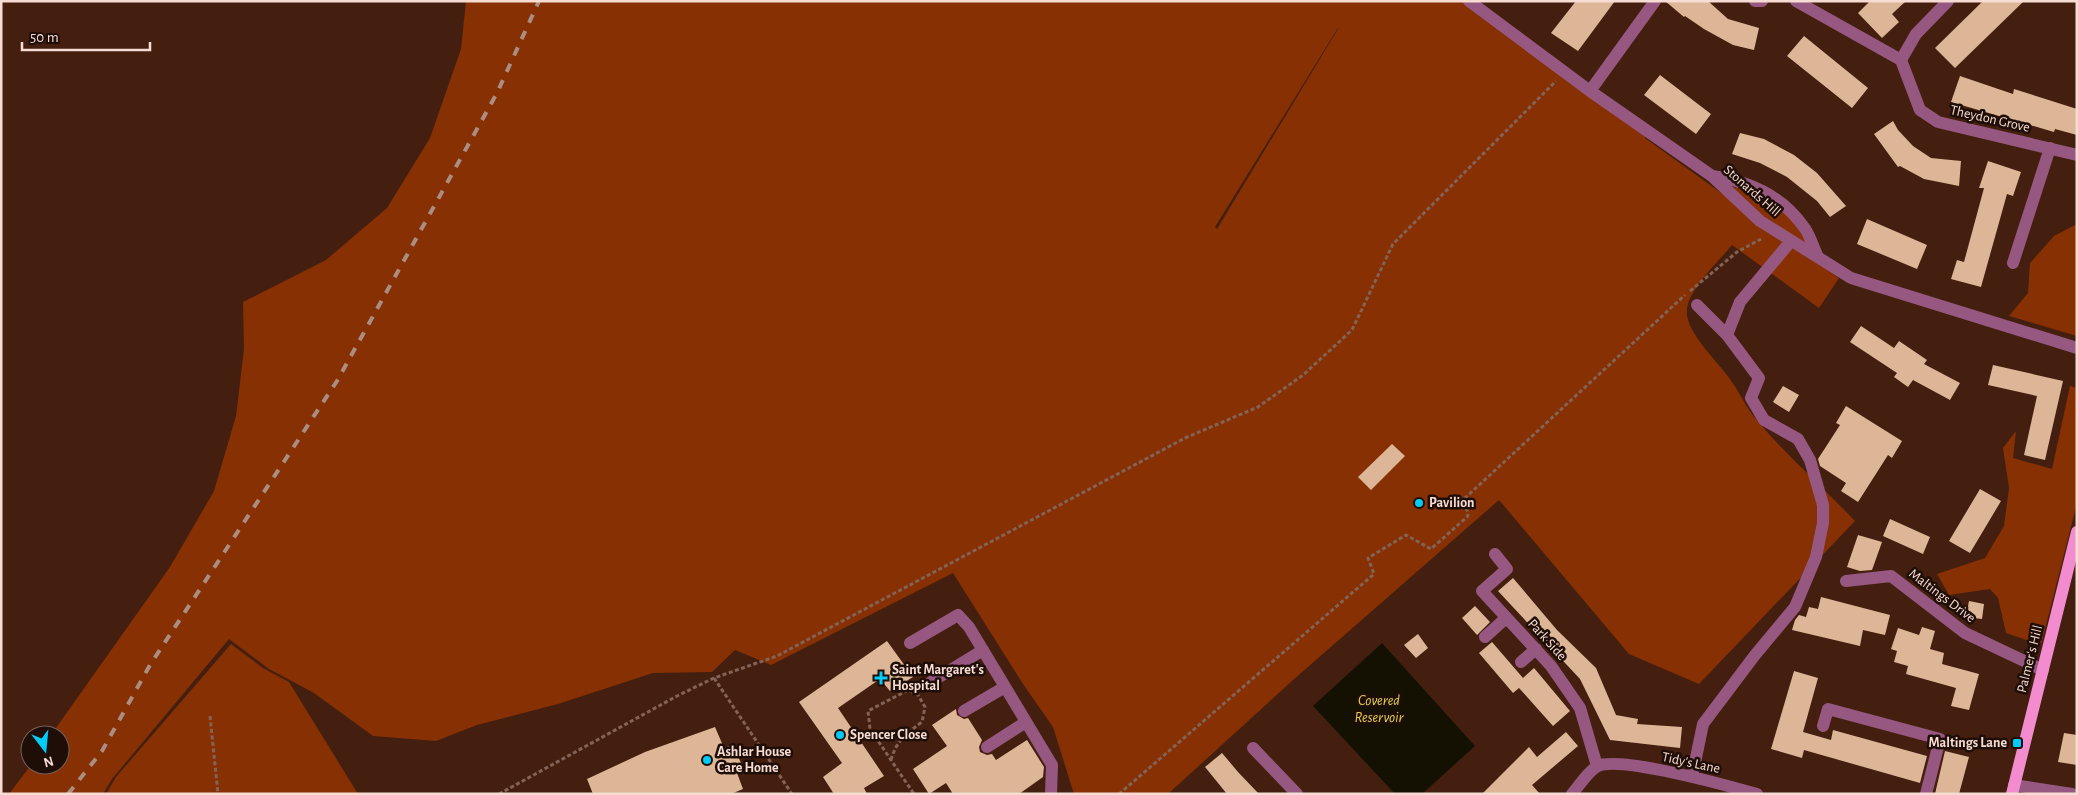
<svg xmlns="http://www.w3.org/2000/svg" width="2078" height="795" font-family="'Alegreya Sans',sans-serif">
<rect width="100%" height="100%" fill="#441f10"/>
<path fill="#863003" fill-rule="evenodd" d="M466,1H1468L1647,135L1645,138L1839,278L1819,308L1732,245C1719,261 1689,289 1687,309C1684,331 1718,362 1730,379C1738,390 1744,403 1752,414C1783,453 1821,485 1855,521L1699,684L1629,654L1499,500L1293,680L1168,794H1074L1053,727L1023,684L953,573L771,665L735,650L712,672L653,673L558,704L477,725L436,741L373,736L314,693L269,669L229,639L112,779L103,794H9L31,765H60V735H51L170,567L214,491L236,416L244,349L243,302L326,260L387,208L430,138L461,49ZM1338,28V29L1217,229L1215,227Z
M1729,186C1774,196 1788,209 1810,249L1765,218Z
M2077,224V336L2009,316L2028,293L2030,263L2054,236Z
M2070,386L2077,388V503L2041,645L2006,633L1998,598L1990,589L1949,595L1937,574L1985,558L2004,526L2009,488L2003,448L2016,431L2013,458L2052,469Z
M231,644L263,668L289,682L358,794H106L116,777Z"/>
<path fill="#141102" d="M1382,643L1475,746L1422,794H1395L1313,706Z"/>
<path fill="#dcb696" d="M1576,1H1615L1578,51L1551,33Z
M1665,1H1708L1728,19L1759,28L1754,50L1733,45L1704,29L1685,16L1684,17Z
M1870,1H1906L1892,14L1899,22L1882,38L1858,13Z
M1983,1H2024L1955,68L1935,48Z
M1804,36L1868,88L1852,108L1787,56Z
M1660,75L1711,114L1696,134L1644,95Z
M1960,76L2013,94L2014,89L2077,109V135L2055,129L2054,132L1951,102Z
M1893,121L1898,130L1913,146L1931,158L1961,161L1959,186L1924,179L1900,166L1898,167L1874,134Z
M1740,133L1764,139L1794,155L1817,173L1846,206L1830,217L1817,201L1787,177L1760,163L1732,154Z
M1988,161L2021,172L2013,196L2007,194L1981,287L1951,279L1957,260L1964,262L1984,188H1979Z
M1867,219L1927,245L1917,269L1857,244Z
M1861,326L1894,348L1899,341L1927,360L1924,364L1960,383L1950,400L1913,380L1908,387L1894,377L1897,373L1850,342Z
M1993,365L2063,381L2045,460L2024,455L2037,396L1988,385Z
M1783,386L1799,395L1789,412L1773,402Z
M1846,406L1902,441L1892,458L1888,455L1858,502L1841,491L1846,483L1820,466L1818,459L1840,425L1836,423Z
M1392,444L1405,456L1371,490L1358,477Z
M1980,489L2001,501L1970,553L1949,541Z
M1890,519L1930,537L1923,554L1883,536Z
M1858,535L1882,542L1872,570L1860,571L1847,567Z
M1513,578L1557,630L1596,668L1616,715L1638,719L1637,724L1682,727L1680,748L1610,740L1580,679L1498,591Z
M1821,597L1890,615L1885,635L1863,630L1860,646L1792,630L1795,620L1799,615L1806,617L1809,607L1818,609Z
M1969,601L1984,604L1982,619L1966,617Z
M1475,606L1490,622L1477,635L1462,618Z
M1922,627L1935,631L1930,649L1944,653L1942,664L1979,674L1969,710L1951,706L1956,688L1906,674L1908,666L1894,662L1897,651L1891,649L1898,628L1919,635Z
M1418,634L1428,648L1416,658L1404,645Z
M887,641L913,677L890,691L880,679L838,708L884,776L864,788L867,794H834L823,777L842,763L799,702Z
M1492,642L1523,678L1534,668L1570,711L1553,726L1519,688L1513,693L1479,653Z
M1794,671L1818,678L1803,732L1831,740L1833,730L1927,756L1920,783L1804,750L1802,758L1771,749Z
M956,709L957,715L964,719L968,718L982,740L979,747L980,752L987,755L992,754L996,760L1027,740L1044,767L1043,777L1019,794H953L946,783L929,794L913,769L947,746L932,725Z
M715,727L724,748L733,745L744,770L737,773L743,789L731,794H593L587,779L645,752Z
M1566,732L1578,746L1532,785L1540,794H1482L1529,747L1537,757Z
M2064,733L2077,735V765L2058,762Z
M1945,751L1969,757L1959,794H1935Z
M1222,753L1238,772L1259,794H1227L1205,767Z"/>
<g fill="none" stroke-linecap="round" stroke-linejoin="round">
<path stroke="#846356" stroke-width="3" stroke-dasharray="4 2.5" stroke-linecap="butt" d="M1690,291L1737,252L1761,239
M714,678L792,794
M210,716L218,794
M891,760C896,741 907,733 922,722L925,707L918,695L908,690L868,711L870,729L914,794
M499,794L677,696L714,678L777,656L1185,438L1258,407L1303,375L1352,330L1393,244L1556,81
M1119,794L1374,574L1368,558L1406,535L1431,549L1468,516L1465,498L1685,295"/>
<path stroke="#965880" stroke-width="12" d="M1469,1L1590,91L1712,176L1760,221L1851,278L2077,348
M1755,1H1762
M1796,1L1901,60
M1948,1L1916,34L1901,60L1920,110L1938,122L2077,155
M1590,91L1655,1
M1712,176C1748,181 1781,195 1803,226C1810,234 1813,247 1818,257
M2013,263L2050,148
M1697,305L1727,335
M1495,554L1507,569L1482,591L1551,666L1580,708L1597,766
M1846,581L1891,576L1965,633L2043,670
M1485,637L1506,618
M910,643L958,615L969,627L1052,765L1051,794
M1521,662L1536,649
M931,682L983,650
M964,711L1005,687
M1823,726L1828,709L1940,739L1926,794
M987,747L1026,722
M1253,748L1297,794
M1692,777L1703,724L1755,655L1795,607L1816,557L1823,523V505L1810,460L1798,439L1764,420L1751,398L1759,378L1727,335L1740,302L1791,241
M2014,785L2072,794
M1572,794C1579,786 1589,770 1598,766C1621,756 1729,786 1757,794"/>
<path stroke="#f38ccf" stroke-width="12" d="M2012,794L2077,532"/>
<path stroke="#ab8d81" stroke-width="4" stroke-dasharray="9 9" stroke-linecap="butt" d="M68,794L102,751L150,665L337,381L497,93L539,1"/>
</g>
<g fill="#00cbf9" stroke="#1f0e08" stroke-width="2">
<circle cx="1419" cy="503" r="5"/>
<path d="M878.5 670.5h5v5h5v5h-5v5h-5v-5h-5v-5h5z"/>
<circle cx="840" cy="735" r="5"/>
<rect x="2012" y="738" width="10" height="10" rx="2.5"/>
<circle cx="707" cy="760" r="5"/>
</g>
<g text-anchor="middle" dominant-baseline="central" stroke-width="5" stroke-linejoin="round" paint-order="stroke">
<g font-size="14" fill="#f6dcd3" stroke="#1f0e08">
<text transform="translate(1990 119) rotate(13)">Theydon Grove</text>
<text transform="translate(1752 191) rotate(41)">Stonards Hill</text>
<text transform="translate(1942 596) rotate(37)">Maltings Drive</text>
<text transform="translate(1547 640) rotate(48)">Park Side</text>
<text transform="translate(2030 659) rotate(-76)">Palmer's Hill</text>
<text transform="translate(1691 763) rotate(12)">Tidy's Lane</text>
</g>
<g font-size="14" font-weight="bold" fill="#f6dcd3" stroke="#1f0e08" text-anchor="start">
<text x="1429" y="503">Pavilion</text>
<text x="892" y="670">Saint Margaret's<tspan x="892" dy="16">Hospital</tspan></text>
<text x="850" y="735">Spencer Close</text>
<text x="2007" y="743" text-anchor="end">Maltings Lane</text>
<text x="717" y="752">Ashlar House<tspan x="717" dy="16">Care Home</tspan></text>
</g>
<g font-size="15" font-style="italic" fill="#e2d04d" stroke="#1f0e08">
<text x="1379" y="700">Covered<tspan x="1379" dy="17">Reservoir</tspan></text>
</g>
</g>
<rect width="2078" height="795" fill="none" stroke="#f6dcd3" stroke-width="5"/>
<g transform="translate(45 750) rotate(164)"><circle r="24" fill="#1f0e08" stroke="#756059"/>
<path d="M0-4L9 19L0 12L-9 19Z" fill="#00cbf9"/>
<text y="-8" font-size="14" font-weight="bold" text-anchor="middle" fill="#f6dcd3">N</text>
</g>
<path d="M22 42v8h128v-8" fill="none" stroke="#f6dcd3" stroke-width="2.5"/>
<text x="30" y="42" font-size="15" fill="#f6dcd3" stroke="#1f0e08" stroke-width="4" paint-order="stroke">50 m</text>
</svg>
